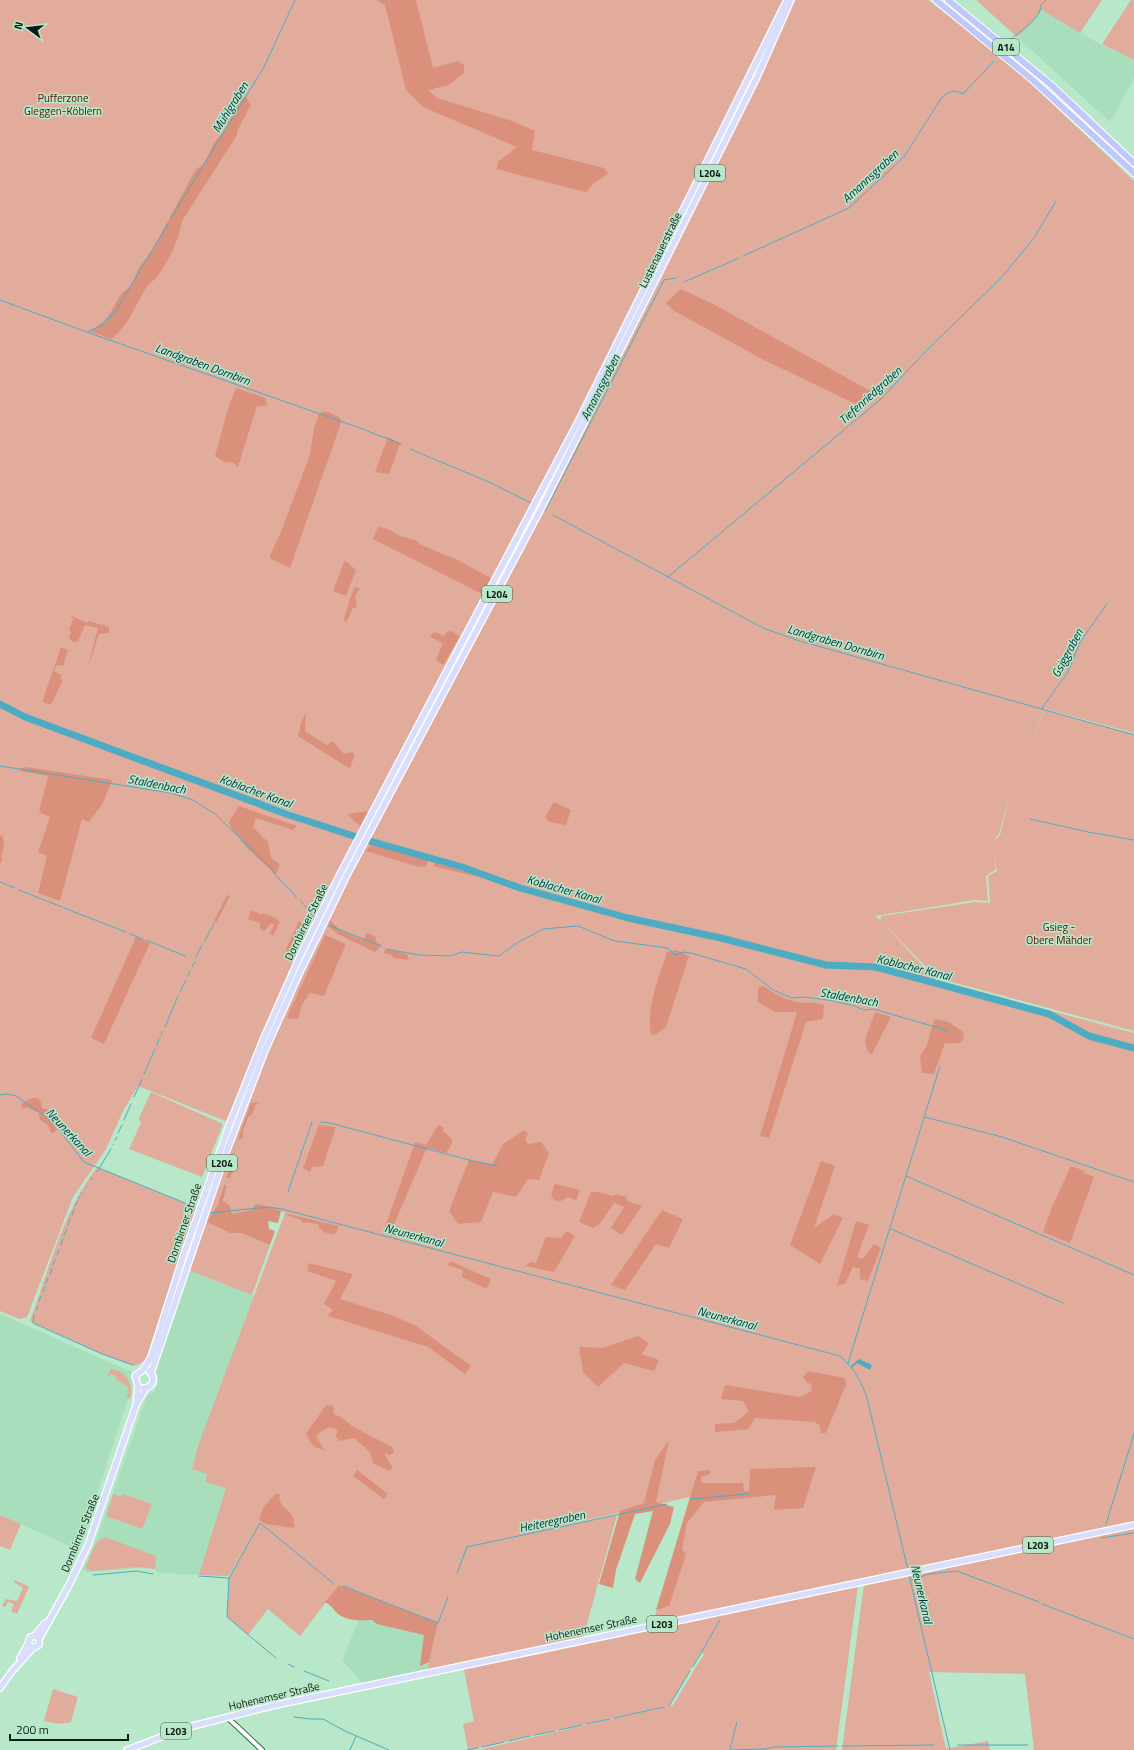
<svg xmlns="http://www.w3.org/2000/svg" width="1134" height="1750" font-family="'Titillium Web',sans-serif">
<rect width="100%" height="100%" fill="#b8e7c9"/>
<path fill="#a8debc" d="M1042,10L1098,43L1134,60V78L1110,122L1017,37L1026,29Z
M188,1270L254,1296L431,1583L427,1662H429L427,1671L365,1686L342,1660L360,1617L326,1602L300,1636L228,1576L158,1573L155,1569L138,1568L86,1572L83,1570L99,1533L147,1396L154,1391L159,1380L155,1367Z
M0,1314L136,1374L79,1550L0,1515Z"/>
<path fill="#e2ac9c" fill-rule="evenodd" d="M0,0H928L1009,63L1134,181V733L1045,709L1011,791L999,834L992,843L1000,835L1011,791L1045,710L1134,734V1031L937,978L880,920L936,980L1134,1033V1525L653,1623L690,1497L516,1536L617,1515L583,1638L463,1666L534,1654L858,1586L836,1750H478L668,1706L468,1750L463,1724L474,1721L463,1665L427,1671L438,1623L339,1585L300,1636L268,1609L248,1635L227,1617L229,1578L243,1551L228,1576L199,1575L226,1488L205,1482L207,1474L192,1469L198,1446L285,1213C277,1209 264,1204 255,1204L251,1210L232,1214L230,1205L223,1201L227,1187L208,1222L230,1233H241L270,1245L252,1295L188,1270L233,1124L138,1086L123,1111L106,1149L73,1197L27,1317L19,1319L0,1311V707L40,725L233,797L367,843L369,839L185,774L40,720L0,702ZM993,849L997,871L988,876L990,903L975,902L882,916L880,920L875,916L975,900L988,901L986,876L996,869ZM701,1652L704,1654L673,1705L669,1706Z
M976,0H1102L1080,33L1042,10L1026,29L1017,37Z
M1131,0H1134V60L1102,44Z
M151,1092L223,1124L202,1177L129,1149L141,1123L139,1118Z
M97,1167L197,1208L149,1358L135,1366L102,1354L30,1321C49,1269 63,1212 97,1167Z
M110,1369C125,1370 135,1385 130,1399L126,1398L129,1392L127,1386L115,1379L116,1376L111,1374L109,1377L108,1376Z
M113,1494L122,1497L123,1494L152,1504L142,1529L106,1516Z
M0,1515L21,1524L10,1550L0,1546Z
M1134,1528V1750H1034L1025,1674L929,1672L946,1749L988,1741L990,1750H842L864,1584L907,1577Z
M105,1537L156,1556L155,1569L138,1567L92,1571L85,1568L96,1543Z
M15,1580L29,1587L17,1614L11,1611L14,1604L8,1602L5,1607L2,1606L6,1599L17,1601L23,1588L14,1582Z
M53,1689L78,1697L71,1722L59,1724L44,1721Z"/>
<path fill="#db907b" d="M377,0H416L433,68L458,61L464,65V73L449,85L428,90L437,98L512,121L535,131L532,150L604,168L608,174L593,184L588,191L585,192L497,169L498,162L517,147L423,107L406,90L385,5Z
M246,97L251,105L237,131V135L182,221C179,241 168,262 156,278C154,281 151,281 149,284C136,302 130,325 111,339L90,331C111,320 110,310 122,293C125,290 129,288 131,285C139,271 136,268 149,256L196,169L203,165L214,143L227,127L229,116L233,117L237,109L233,108L236,100Z
M681,289L713,304L878,395L864,408L764,360L674,311L666,303Z
M236,388L265,398L267,406H257L238,467L234,463L224,462L215,456L229,405Z
M322,412H328L340,418L341,423L290,568L269,558L280,534L310,455L314,428L319,414Z
M388,437L400,443L399,447L389,474L375,472Z
M378,527L388,529L400,536L415,540L420,544L447,556L452,557L491,578L482,594L373,539Z
M345,560L356,570L346,596L333,591Z
M354,587L360,588L355,597L357,607L353,608L346,623L344,619L345,615Z
M70,615L87,623L89,621L109,627V633L99,634L87,670L98,628L85,625L78,641L73,642L69,638L71,632L69,630L73,619Z
M451,631L460,636L443,665L437,661V657L443,643L430,637L434,632L444,636L447,632Z
M61,647L68,650L63,666L56,665L54,671L61,675L62,682L51,705L43,702V699Z
M306,712L305,731L327,745L333,741L344,754L352,752L355,754L350,769L298,736L301,723Z
M26,767L112,780L103,803L89,822L82,819L60,901L38,893L47,856L38,852L50,817L39,812L48,776L21,771L20,768Z
M554,802L571,810L566,825L549,822L545,817Z
M239,806L297,826L293,830L256,818L253,827L268,842L271,858L280,864L276,875L247,848L230,826L229,822Z
M368,811L360,826L348,815V814Z
M0,835L3,836L4,847L1,857L2,859L0,864Z
M371,844L429,860L425,867L415,866L366,851Z
M435,863L478,875V877L433,866Z
M227,895L230,896L216,923L214,921Z
M251,911L257,912L259,914C267,913 274,917 280,922L273,936L270,933L274,925L271,923L264,931L260,929V923L248,919Z
M330,920L341,931L363,940L367,933L375,936L377,943L382,945L375,952L338,934L329,927Z
M299,921L309,927L306,935L304,932L299,941L302,944L293,960L288,957L286,949Z
M325,935L346,944L324,996L310,993L301,1006L299,1018L290,1019L287,1017Z
M136,937L150,943L104,1044L91,1038Z
M386,949L407,954L409,960L394,958L390,954L383,953Z
M676,950L689,956L666,1027L655,1035L651,1034C646,1006 659,978 667,952Z
M763,986C774,993 783,999 797,1002C807,1004 814,1001 824,1005L823,1019L806,1022L769,1138L760,1136L797,1012H775L758,1002V988Z
M875,1012L891,1017L872,1054L868,1052L865,1040Z
M934,1019L949,1022L963,1032L964,1039L959,1043H945L934,1074L922,1073L920,1056L927,1045Z
M32,1098H38L41,1102L42,1108C50,1111 52,1109 56,1118L53,1121L57,1130L54,1133H51L48,1125L40,1120L39,1113L27,1107L22,1109L21,1104Z
M258,1102L260,1103L256,1104L252,1115L248,1117L243,1131V1138L240,1140L238,1139L251,1103Z
M319,1125L336,1127L323,1166L312,1167L310,1172L303,1168Z
M438,1125L441,1126L444,1128L443,1131L452,1139V1144L446,1153L429,1148L426,1150L392,1229L385,1227L415,1143L417,1142L426,1145Z
M524,1130L528,1134L525,1139L528,1144L541,1142L549,1153L539,1180L528,1179L516,1197L493,1192L481,1222L458,1224L449,1211L469,1160L492,1165L503,1144Z
M233,1160L235,1163L230,1179L226,1177Z
M821,1161L835,1166L814,1228L834,1214L843,1218L820,1264L790,1245Z
M1071,1166L1085,1171L1084,1173L1094,1177L1070,1243L1043,1232L1053,1205Z
M555,1184L580,1190L576,1200L568,1197L561,1201L554,1200L551,1195Z
M224,1185L227,1186L223,1201L230,1205L232,1214L251,1210L255,1204C263,1204 274,1208 281,1211L278,1223L268,1221L269,1229L275,1231L270,1245L241,1233H230L207,1222L218,1204Z
M591,1192H599L612,1196L616,1194L627,1197V1201L642,1206L622,1235L611,1228L624,1207L614,1203L599,1225L593,1228L579,1222Z
M662,1210L683,1219L669,1248L656,1244L625,1290L611,1285Z
M288,1214L339,1226L335,1234C330,1235 323,1232 319,1228V1225L307,1222L303,1223L301,1220L287,1215Z
M856,1221L869,1225L857,1257L863,1259L874,1244L881,1248L868,1281L860,1279V1269L853,1267L845,1284L837,1286Z
M567,1231L575,1236L554,1272L526,1266L530,1262L536,1263L546,1237L560,1238Z
M450,1261L491,1279L487,1289L462,1277L463,1270L448,1265Z
M308,1263L353,1274L340,1299L394,1316L416,1326L471,1366L465,1374L428,1347L328,1316L333,1310L324,1304L336,1281L308,1271Z
M638,1336L649,1343L642,1354L659,1360L654,1371L624,1363L598,1387L583,1372L579,1347L603,1348Z
M808,1371L845,1378L846,1385L826,1433H821L820,1426L815,1422L755,1418L748,1429L715,1432V1424L734,1423L749,1411L743,1401L721,1399L725,1385L800,1397L812,1391L811,1384L806,1382L803,1377Z
M326,1405L333,1406L334,1414L341,1417L352,1426L392,1447L394,1452L390,1455L384,1453L393,1468L389,1471L373,1463L370,1452L354,1438L340,1441L335,1436L338,1431C329,1424 324,1430 316,1436L325,1451L313,1446L306,1434Z
M669,1440L656,1502L674,1507L670,1524L640,1583L635,1579L653,1511L635,1514L616,1570L613,1588L599,1584L620,1511L644,1503L655,1460Z
M816,1467L803,1508L774,1510L776,1495L704,1502L687,1523L682,1549L686,1554L669,1606L656,1610L698,1471L709,1470L710,1474L701,1477L702,1483H743L744,1491H749L750,1469Z
M357,1470L388,1494L384,1499L353,1476Z
M276,1494H280C277,1506 288,1508 293,1517C294,1520 294,1525 295,1528L266,1524L259,1520L264,1506Z
M339,1585L438,1623L429,1662L420,1666L424,1635L377,1624L372,1620C361,1621 346,1621 337,1613C332,1608 331,1605 325,1602Z"/>
<path fill="#4bacc4" d="M859,1359L872,1365L870,1370L857,1363L852,1368L851,1366Z"/>
<g fill="none" stroke-linecap="round" stroke-linejoin="round">
<path stroke="#4bacc4" stroke-width="1" d="M1011,39C1021,30 1040,20 1041,5L1046,0
M171,218L264,67L295,0
M743,256L849,208L904,157L942,97C950,91 954,89 963,94L994,61
M684,282L739,258
M0,300L84,331L360,428L401,444
M88,332L103,324L115,312L168,224
M410,449L489,482L531,503
M545,511L664,280L676,278
M553,515L763,628L800,641L1134,735
M668,577L881,399L925,352L1001,278L1034,238L1056,201
M1042,708L1068,672L1080,642L1107,604
M0,766L171,793L193,800L215,814L271,868C278,880 288,886 296,897
M1030,819L1088,832L1134,840
M0,882L15,888
M19,890L62,907
M301,901L314,917
M64,908L126,932
M328,925L381,946
M130,934L143,939
M146,940L185,956
M205,941L214,923
M386,949L419,955L450,956L462,952L499,956L517,943L543,929L578,926L615,941L668,948L675,955L683,952L691,953L746,969L773,990L792,998L803,997L828,1000L852,1005L864,1010L874,1009L949,1031
M196,957L202,945
M192,967L195,962
M188,976L190,971
M180,992L186,980
M165,1027L178,996
M161,1035L163,1031
M157,1045L159,1039
M144,1074L155,1049
M0,1095L7,1094L16,1096L45,1116L53,1122L84,1162L195,1207
M134,1097L142,1079
M925,1117L1002,1137L1134,1182
M124,1120L131,1104
M320,1122L330,1123L469,1160L498,1166
M118,1133L122,1125
M115,1140L117,1137
M113,1145L114,1144
M97,1172L111,1149
M906,1176L1134,1275
M91,1180L92,1178
M86,1187L87,1186
M288,1192L312,1122
M81,1194L82,1193
M79,1198V1197
M75,1206L77,1202
M210,1213L269,1207L282,1209L840,1356C854,1368 861,1381 867,1398L908,1570
M72,1215L74,1210
M68,1225L70,1219
M891,1229L1063,1303
M64,1235L67,1229
M61,1245L63,1239
M57,1255L59,1250
M53,1265L55,1260
M50,1274L52,1269
M46,1283L48,1278
M43,1292L45,1287
M39,1301L41,1296
M36,1310L38,1306
M34,1315L33,1323L102,1354L133,1365
M848,1363L940,1066
M691,1499L748,1494
M1106,1524L1134,1434
M1101,1538L1134,1533
M457,1573L467,1547L667,1504
M93,1575L137,1571L153,1574
M909,1575L950,1750
M199,1576L229,1578L260,1523L333,1583
M229,1578L227,1617L276,1658
M911,1580L929,1574L957,1571L1039,1602
M343,1586L438,1623L448,1597
M1042,1604L1134,1639
M288,1664L294,1667
M693,1667L720,1620
M304,1671L329,1681
M669,1706L690,1671
M294,1717L311,1719H323L347,1732L389,1750
M614,1718L664,1707
M586,1724L610,1719
M559,1730L582,1725
M535,1735L555,1731
M509,1741L530,1736
M958,1745H1028
M842,1746L934,1745
M482,1747L504,1742
M730,1749L737,1722
M350,1750L356,1736
M467,1750L478,1748
M730,1750L766,1749L774,1747L838,1746"/>
<path stroke="#4bacc4" stroke-width="7" d="M0,704L25,717L286,814L363,839L462,867L520,888L628,918L721,938L826,965L876,967L1049,1014L1089,1036L1134,1048"/>
<defs>
<path id="tertiary" d="M227,1717L262,1750"/>
<path id="primary" d="M151,1373L227,1150L264,1053L299,974L347,875L542,507L757,77L791,0
M143,1388C150,1388 154,1384 153,1377L149,1371
M136,1405L138,1386L135,1376L143,1370L151,1357L184,1254L230,1123L263,1040L300,956L340,874L580,418L787,0
M34,1636L45,1623
M28,1644L33,1648L39,1645V1639L68,1587L88,1545L136,1405L146,1388
M20,1658L28,1644L30,1637L36,1636L39,1639
M0,1688L13,1670L33,1648
M127,1750L185,1728L271,1706L1134,1525"/>
<path id="motorway" d="M936,0L1034,81L1134,173
M948,0L1050,84L1134,163"/>
</defs>
<use href="#tertiary" stroke="#3e694f" stroke-width="6"/>
<use href="#primary" stroke="#fff" stroke-width="8"/>
<use href="#motorway" stroke="#fff" stroke-width="8"/>
<use href="#tertiary" stroke="#fff" stroke-width="4"/>
<use href="#primary" stroke="#d9defc" stroke-width="5.5"/>
<use href="#motorway" stroke="#bfc8fa" stroke-width="6"/>
</g>
<g text-anchor="middle" dominant-baseline="central" stroke-width="3" stroke-linejoin="round" paint-order="stroke">
<g fill="#b8e7c9" stroke="#405a4a" stroke-width="1">
<rect x="993" y="39" width="26" height="16" rx="3"/>
<rect x="695" y="165" width="30" height="16" rx="3"/>
<rect x="482" y="586" width="30" height="16" rx="3"/>
<rect x="207" y="1155" width="30" height="16" rx="3"/>
<rect x="1023" y="1537" width="30" height="16" rx="3"/>
<rect x="647" y="1616" width="30" height="16" rx="3"/>
<rect x="161" y="1723" width="30" height="16" rx="3"/>
</g>
<g font-size="10" font-weight="bold" fill="#0c1e14">
<text x="1006" y="47">A14</text>
<text x="710" y="173">L204</text>
<text x="497" y="594">L204</text>
<text x="222" y="1163">L204</text>
<text x="1038" y="1545">L203</text>
<text x="662" y="1624">L203</text>
<text x="176" y="1731">L203</text>
</g>
<g font-size="11" fill="#531100" stroke="#b8e7c9">
<text x="63" y="98">Pufferzone<tspan x="63" dy="13">Gleggen-Köblern</tspan></text>
<text x="1059" y="927">Gsieg -<tspan x="1059" dy="13">Obere Mähder</tspan></text>
</g>
<g font-size="11" fill="#0c1e14" stroke="#b8e7c9">
<text transform="translate(660 250) rotate(-64)">Lustenauerstraße</text>
<text transform="translate(306 922) rotate(-64)">Dornbirner Straße</text>
<text transform="translate(184 1223) rotate(-71)">Dornbirner Straße</text>
<text transform="translate(80 1533) rotate(-68)">Dornbirner Straße</text>
<text transform="translate(591 1628) rotate(-12)">Hohenemser Straße</text>
<text transform="translate(274 1696) rotate(-13)">Hohenemser Straße</text>
</g>
<g font-size="12" font-style="italic" fill="#01303b" stroke="#b8e7c9">
<text transform="translate(230 107) rotate(-58)">Mühlgraben</text>
<text transform="translate(870 176) rotate(-43)">Amannsgraben</text>
<text transform="translate(203 364) rotate(20)">Landgraben Dornbirn</text>
<text transform="translate(600 387) rotate(-63)">Amannsgraben</text>
<text transform="translate(870 395) rotate(-42)">Tiefenriedgraben</text>
<text transform="translate(836 642) rotate(16)">Landgraben Dornbirn</text>
<text transform="translate(1067 653) rotate(-62)">Gsiggraben</text>
<text transform="translate(157 784) rotate(11)">Staldenbach</text>
<text transform="translate(256 791) rotate(20)">Koblacher Kanal</text>
<text transform="translate(564 889) rotate(16)">Koblacher Kanal</text>
<text transform="translate(914 967) rotate(14)">Koblacher Kanal</text>
<text transform="translate(849 997) rotate(10)">Staldenbach</text>
<text transform="translate(69 1132) rotate(47)">Neunerkanal</text>
<text transform="translate(414 1235) rotate(15)">Neunerkanal</text>
<text transform="translate(727 1318) rotate(15)">Neunerkanal</text>
<text transform="translate(552 1521) rotate(-12)">Heiteregraben</text>
<text transform="translate(922 1594) rotate(77)">Neunerkanal</text>
</g>
</g>
<g transform="translate(28 28) rotate(285)" stroke="#b8e7c9" stroke-width="3" paint-order="stroke">
<path d="M0-3L7 15L0 10L-7 15Z" fill="#0c1e14"/>
<text y="-6" font-size="11" font-weight="bold" text-anchor="middle" fill="#0c1e14">N</text>
</g>
<path d="M10 1734v6h118v-6" fill="none" stroke="#0c1e14" stroke-width="2"/>
<text x="16" y="1734" font-size="12" fill="#0c1e14" stroke="#b8e7c9" stroke-width="3" paint-order="stroke">200 m</text>
</svg>
